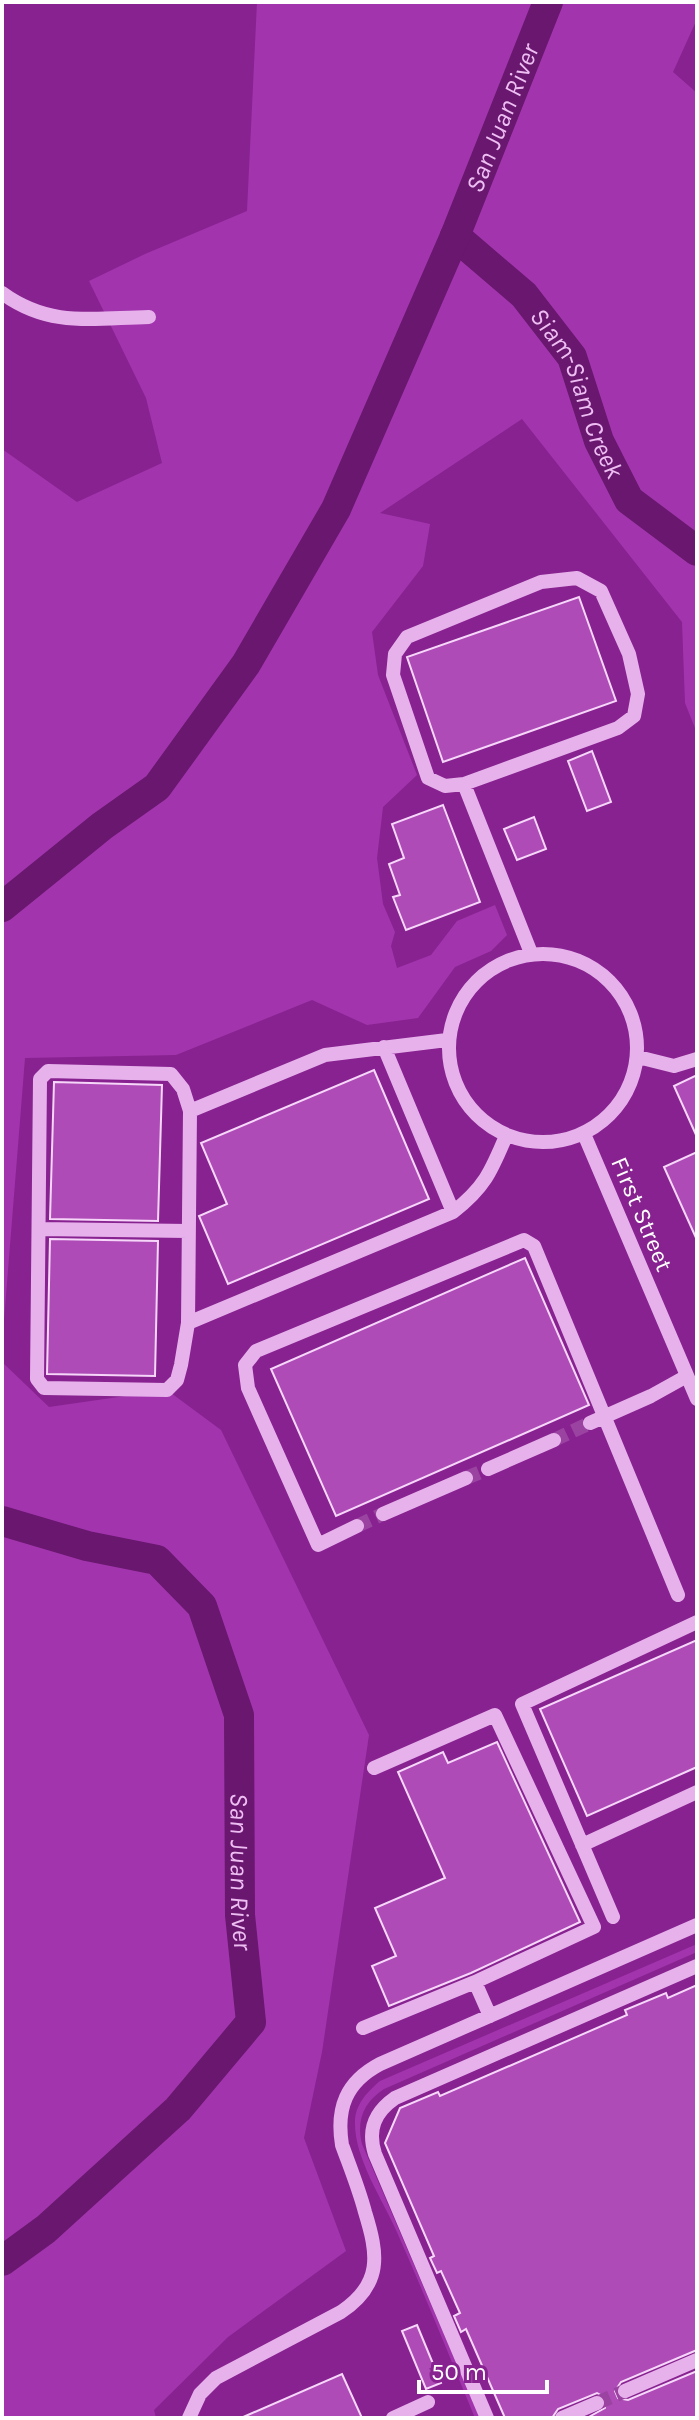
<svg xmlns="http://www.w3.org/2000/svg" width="699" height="2420" font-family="Karla,sans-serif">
<rect width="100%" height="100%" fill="#882290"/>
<path fill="#a235ad" d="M257,2H697V19L673,72L697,93V733L685,703L682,622L522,419L380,513L430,524L423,566L372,632L378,675L417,775L383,807L377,858L383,904L395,932L391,946L397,968L431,955L457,921L495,905L507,935L491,951L455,967L418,1018L367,1025L312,1000L176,1055L25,1058L2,1345V449L77,502L162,463L146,398L89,281L145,254L247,211Z
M2,1362L49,1407L167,1390L221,1430L369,1735L322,2052L304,2138L346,2251L228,2337L154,2410L156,2418H2Z
M697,1944V1952L384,2089C364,2102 356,2120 362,2144L480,2418H475C449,2355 424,2293 396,2230C382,2199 354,2157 355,2122C355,2105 367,2092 380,2081Z"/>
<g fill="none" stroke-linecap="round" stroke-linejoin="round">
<g stroke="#69176f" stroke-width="30">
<path id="s1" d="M455,236L524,295L572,357L599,441L629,500L697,551"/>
<path id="s2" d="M2,907L102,826L157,787L246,664L336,509L455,236L548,2"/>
<path id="s3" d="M2,1521L87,1546L157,1560L202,1606L239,1715L240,1915L251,2022L178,2109L46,2229L2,2261"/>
</g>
</g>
<path fill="#ae4bb7" stroke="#f6d7f9" stroke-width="2" d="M579,597L616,701L443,762L407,657Z
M592,751L611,802L587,811L568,761Z
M443,805L480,902L406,930L393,897L400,895L389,864L404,858L392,824Z
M534,817L546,849L517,860L504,829Z
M374,1070L429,1199L228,1284L199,1216L227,1204L201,1143Z
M697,1075V1137L674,1086Z
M54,1082L162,1085L158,1221L50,1219Z
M697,1152V1240L664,1167Z
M50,1239L158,1241L155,1376L47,1374Z
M525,1258L589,1405L336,1516L271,1369Z
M697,1640V1767L587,1816L540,1709Z
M497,1742L580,1922L471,1973L389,2006L372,1966L396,1956L375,1908L445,1878L398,1772L443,1752L448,1763Z
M697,1985V2350L621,2382L615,2391L618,2398L628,2400L697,2371V2418H587L605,2408L606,2398L597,2393L558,2409L552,2418H505L466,2329L461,2332L454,2316L460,2313L441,2271L437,2273L430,2258L434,2256L385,2143L400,2108L438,2092L440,2096L627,2015L625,2010L666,1993L668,1998Z
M417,2325L441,2383L426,2389L402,2331Z
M342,2374L362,2418H241Z"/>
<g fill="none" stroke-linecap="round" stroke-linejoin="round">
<path stroke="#9a43a1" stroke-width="14" stroke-dasharray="14 7" stroke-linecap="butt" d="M554,1440L590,1423
M466,1478L488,1469
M357,1526L383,1514
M597,2403L625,2391"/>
<path stroke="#e7b2ec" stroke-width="14" d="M2,293C50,328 93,318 149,317
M577,578L601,591L629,654L638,694L634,716L618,728L464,784L445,786L428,778L393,675L395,654L407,637L541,582Z
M464,784L531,953
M449 1048a94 94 0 1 1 188 0a94 94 0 1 1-188 0Z
M384,1047L453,1212
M638,1057L674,1066L697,1059
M48,1071L171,1074L183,1089L190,1111L188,1323L181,1365L177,1380L167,1390L44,1388L37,1379L40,1079Z
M190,1111L325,1055L447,1040
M584,1134L697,1399
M39,1229L188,1231
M188,1323L453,1212C484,1188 491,1172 506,1136
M590,1423L651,1396L687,1376
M488,1469L554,1440
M383,1514L466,1478
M357,1526L318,1545L248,1388L245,1365L256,1351L524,1240L534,1246L678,1595
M582,1845L697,1792
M613,1917L522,1704L697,1622
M475,1982L490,2016
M363,2028L475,1982L594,1927L495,1715L374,1768
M625,2391L697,2360
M189,2418L200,2394L216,2378L341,2312C383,2284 378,2254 365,2212C359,2189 350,2167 342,2145C336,2108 346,2082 380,2064L697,1925
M393,2418L428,2402
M487,2418L375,2154C367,2129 375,2112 395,2098L697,1966
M562,2418L597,2403"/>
</g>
<g text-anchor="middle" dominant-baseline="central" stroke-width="6" stroke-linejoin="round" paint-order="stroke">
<g font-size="24" fill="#fff" stroke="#882290">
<text transform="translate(642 1214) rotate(67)">First Street</text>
</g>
<g font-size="26" font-style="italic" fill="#eebef3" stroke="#882290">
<text stroke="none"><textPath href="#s2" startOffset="952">San Juan River</textPath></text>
<text stroke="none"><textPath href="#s1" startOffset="204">Siam-Siam Creek</textPath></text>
<text stroke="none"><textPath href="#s3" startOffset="496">San Juan River</textPath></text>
</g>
</g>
<rect width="699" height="2420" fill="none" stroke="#ffffff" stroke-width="8"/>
<path d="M419 2380v12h128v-12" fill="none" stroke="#ffffff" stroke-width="4"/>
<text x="431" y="2380" font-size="24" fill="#ffffff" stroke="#882290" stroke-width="6" paint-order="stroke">50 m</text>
</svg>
